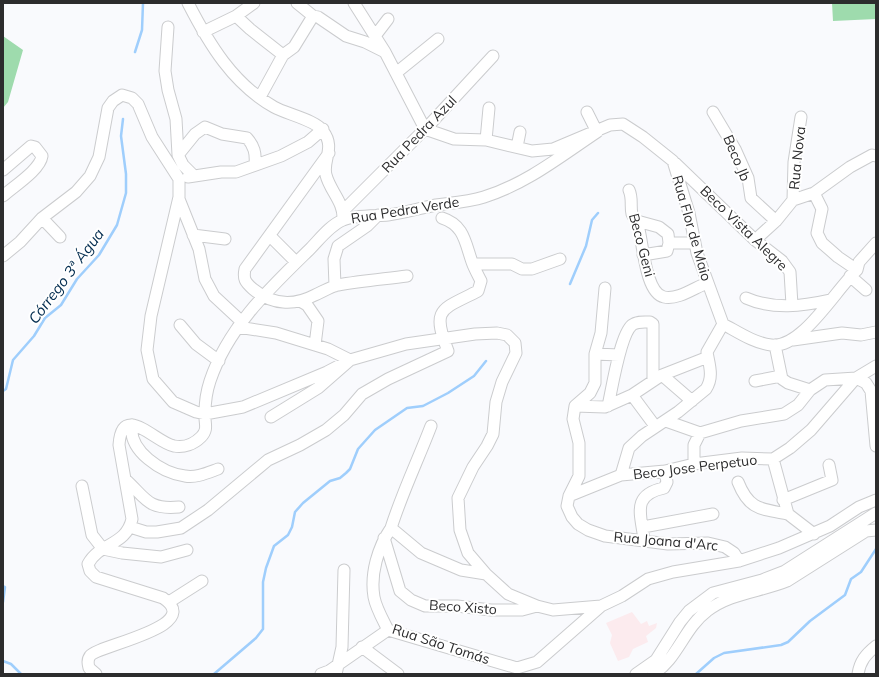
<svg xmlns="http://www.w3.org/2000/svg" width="879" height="677" font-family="Mulish,sans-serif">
<rect width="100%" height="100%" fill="#f9fafd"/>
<path fill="#fcebee" d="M632,612L641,624L647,621L649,626L657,623L656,628L646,636L648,642L633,649L629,657L618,661L610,643L612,635L606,623Z"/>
<path fill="#9edbad" d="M832,3H876V19L833,21Z
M3,36L23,50L8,102L3,108Z"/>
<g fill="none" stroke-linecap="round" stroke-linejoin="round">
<path stroke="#9fcefc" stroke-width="2.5" d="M135,52L142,30L143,3
M570,284L586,246L592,220L598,213
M3,391L6,389L13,360L34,336L45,318L61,305L77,279L99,255L117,225L126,193V174L121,136L123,119
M3,586L5,587L3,602
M3,661L11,664L21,674
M214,674L256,638L263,629V582L266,568L274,546L288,535L292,527L295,512L303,503L330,481L340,478L346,473L350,469L358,449L375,430L407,408L423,406L448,393L474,376L486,361
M696,674L714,658L724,653L781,645L788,642L810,621L845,595L851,579L861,572L876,549"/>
<defs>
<path id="minor" d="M188,3C209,44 233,84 274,107C286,114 316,120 323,131C336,148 322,160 326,175C330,191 344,202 343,219
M297,3L313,16L318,17L346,36L365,42L385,52
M354,3L385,52L425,129L454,139L486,140L532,151L553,149L610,125L623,124L643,137L673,161L689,213L697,253L723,324C738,332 754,343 771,345C802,349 836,289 857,270L859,262L876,243
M236,16L250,29L283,55
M168,27L165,71L168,90L176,119L178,155L183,165L193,175
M203,32L236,16L254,3
M375,36L388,19
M396,73L438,39
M260,97L283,55L294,47L313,16
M713,112L735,149L748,178L751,198L776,221
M486,140L489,108
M517,147L520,132
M329,153L245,269C243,279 245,282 253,289C272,305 294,306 315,295C322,292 330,287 338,285C361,281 384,279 407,276
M178,155L195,134L205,127L222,134L247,138C254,146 256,153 255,164
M675,163L755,240L782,261L790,272L792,305
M3,170L31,146L35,147L42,156C40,170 14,186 3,196
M188,177L221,172H236L281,156L308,142L323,129
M629,190C633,199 630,206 632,214C633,217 636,219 637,222C643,237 644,293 664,297C678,300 694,288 707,283
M814,193L822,209L817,233L822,243L838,257L857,270
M179,199L199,249L205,279L214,296L242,322
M793,200L794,162L801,117
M344,210L431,123L493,56
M42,218L60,237
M637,221L659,227L668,234L669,243L667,251L643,255
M193,235L225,239
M270,236L296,262
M755,240L776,221L793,200L814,193L850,167L872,155L876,156
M669,243H695
M3,256L20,242L42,218L76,192L90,176L99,157L108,108L113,101L122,95L132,98L138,104L152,137L179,179V197L151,316L147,350L153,379L173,402L196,412L205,414L243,407L327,372L350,360L406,344L475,334L497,333L507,335L515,343L516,353L502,382L496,402L493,434L487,446L473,467L458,498L460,530L468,553L486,574L508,594L537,606L553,610L601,606L622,596L648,579L673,572L739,561L779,548L830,526L859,507L876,500
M473,264H512L522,269H532L560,259
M850,276L866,290
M335,286L334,259L338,246L367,226L378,215
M605,288L601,333L595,354V383L590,393L575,406L573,419L579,443V476L569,496L567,506L572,517L578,524L588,530L605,536L668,544L708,543L725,547L734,553L739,561
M746,298C773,310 803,306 830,300
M300,301L307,305L318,321L315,345
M180,325L196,344L219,361
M238,327L276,333L328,349L350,360L318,388L271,417
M793,340L842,333L861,335L876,332
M775,345L782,379L788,383L810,390
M595,354L619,355
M662,375L692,401
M755,381L781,376
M632,395L655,426
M575,406L605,407L632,395L662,375L708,357
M608,406C612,389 620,335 632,325C637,321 644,322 650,322L653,324V379
M666,421L700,433L741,421L784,414L798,405L810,390L825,380L856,378L866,383L871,391L876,446
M132,425C128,451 162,473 185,476C196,478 207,473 218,469
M431,426C418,460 402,493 391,528L421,553L461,570L486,574
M773,459L788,514L814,534
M694,464V445L700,433
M621,475L665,471L694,464L742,458L773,459L790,448L811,430L856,378L876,366
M125,479C146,498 147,510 179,507
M738,482C749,510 761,509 788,514
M82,486L92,535L103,549L122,553L161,557L187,550
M569,496L621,475L629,448L642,436L678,412L706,389C714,377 709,364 707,352L723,324
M783,500L832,480L829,465
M130,527L146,532H157L181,528L208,510L268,460L300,445L326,430L344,415L362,394L388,379L448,351C431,308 441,310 478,291L481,281C478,275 474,268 472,262C465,242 464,225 442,218
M643,527L713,514
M391,528C378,547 370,574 374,597C376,608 383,620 388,630L517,668L537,662L601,606
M384,538L400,591L411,600L425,606H457L491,610H522L537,606
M644,540C641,514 631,495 664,488L667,482L665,471
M169,602L202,581
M362,647L398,674
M96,674L89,668C88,664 87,660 90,656C97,645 206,627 163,598L96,577L90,571L88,564C100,542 126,546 132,519L119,445C122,401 156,443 174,446C184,448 194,444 201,437C209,429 204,423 205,413C205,403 207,390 210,381C228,327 270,288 309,250C319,240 330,225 343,220C354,215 376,216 388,215C404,213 420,208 436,205C452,203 469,202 484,197C526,184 561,156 597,132L587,112
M321,674L329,671L388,630
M336,674L342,647L344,570
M636,674L656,660L680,622L689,611L713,593L762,580L785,571L876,513
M653,674C677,660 684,628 707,611C730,593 760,592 787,581L866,531L876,530
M858,674C860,661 866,654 876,646"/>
</defs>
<use href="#minor" stroke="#cbccce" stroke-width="13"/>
<use href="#minor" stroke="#fff" stroke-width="11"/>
</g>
<g text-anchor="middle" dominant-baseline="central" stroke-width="4" stroke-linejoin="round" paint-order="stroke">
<g font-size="14" fill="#2c2c2d" stroke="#fff">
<text transform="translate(419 134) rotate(-46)">Rua Pedra Azul</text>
<text transform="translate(737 158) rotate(67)">Beco Jb</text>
<text transform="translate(797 158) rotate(-84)">Rua Nova</text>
<text transform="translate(405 210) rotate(-9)">Rua Pedra Verde</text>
<text transform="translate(692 228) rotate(74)">Rua Flor de Maio</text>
<text transform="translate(744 228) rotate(44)">Beco Vista Alegre</text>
<text transform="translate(642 245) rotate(75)">Beco Geni</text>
<text transform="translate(695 467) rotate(-7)">Beco Jose Perpetuo</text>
<text transform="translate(666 541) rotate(5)">Rua Joana d'Arc</text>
<text transform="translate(463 607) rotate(4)">Beco Xisto</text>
<text transform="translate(441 644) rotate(18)">Rua São Tomás</text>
</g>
<g font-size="15" font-style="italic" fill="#002b4e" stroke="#fff">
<text transform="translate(66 276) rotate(-53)">Córrego 3ª Água</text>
</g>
</g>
<rect width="879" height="677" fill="none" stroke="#2c2c2d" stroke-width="8"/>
</svg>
